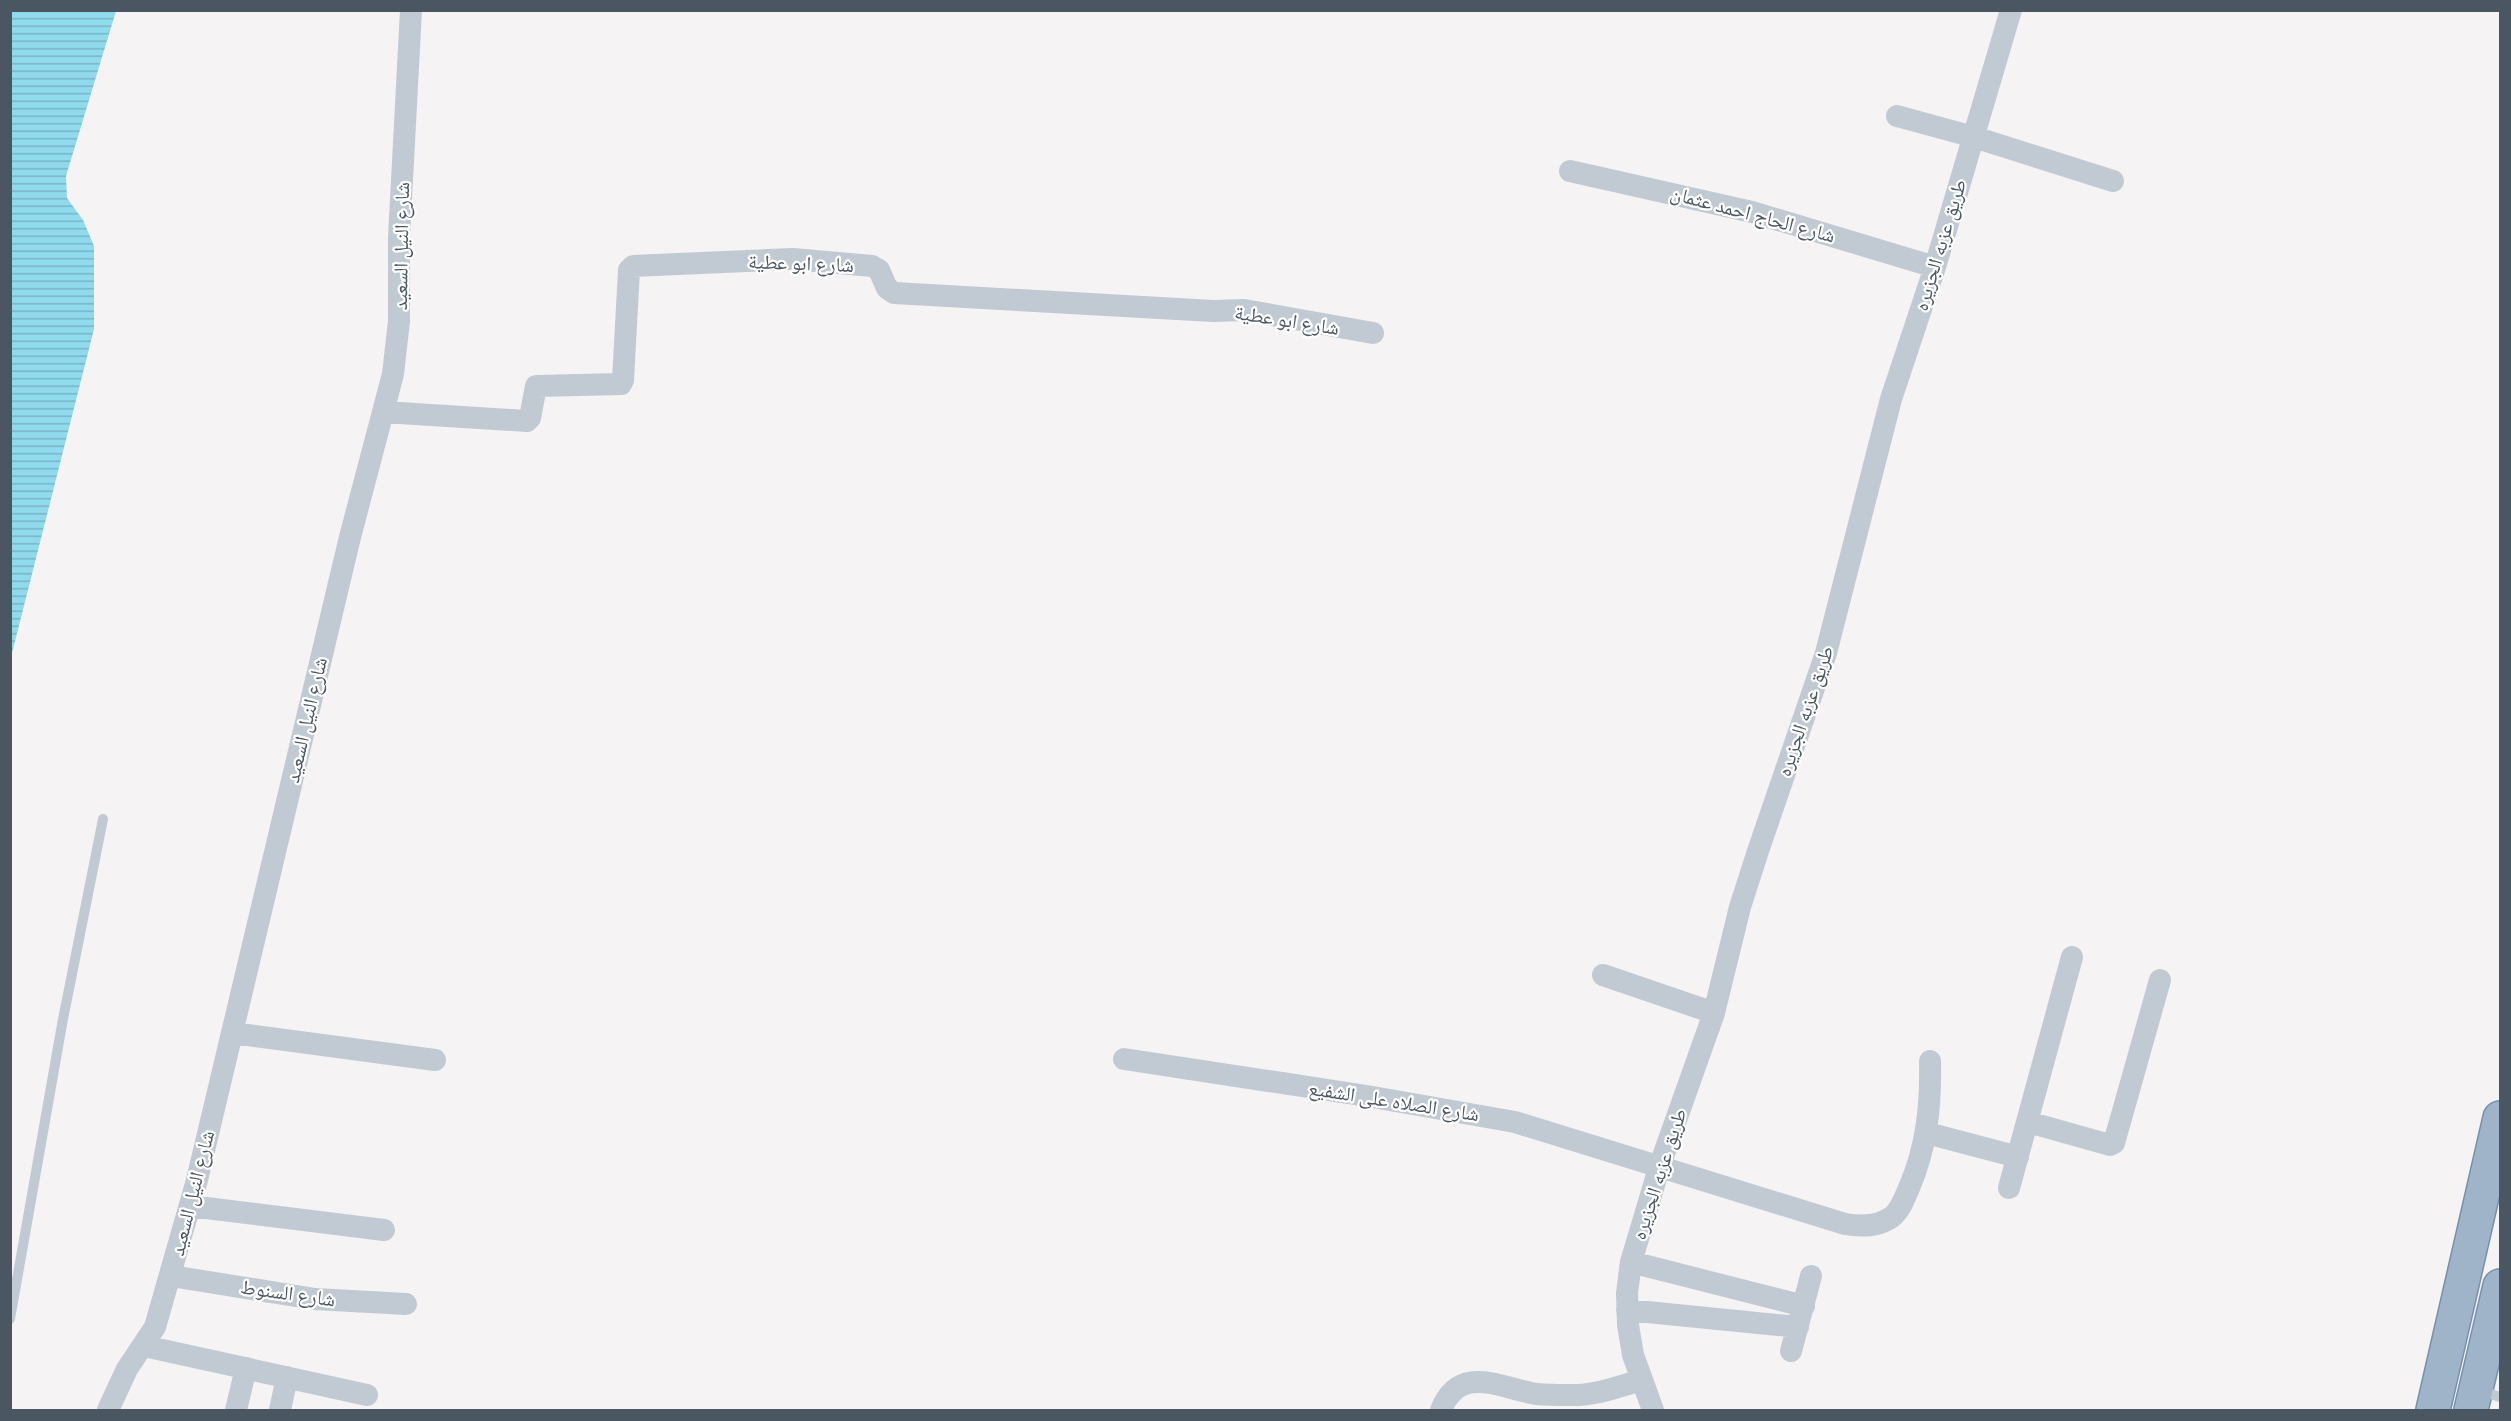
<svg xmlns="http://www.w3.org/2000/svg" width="2511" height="1421" font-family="'Roboto Condensed','Noto Naskh Arabic',sans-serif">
<defs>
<pattern id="water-rules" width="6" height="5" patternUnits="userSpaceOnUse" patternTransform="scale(1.5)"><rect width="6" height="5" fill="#90daee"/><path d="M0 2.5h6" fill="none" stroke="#78b4c4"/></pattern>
</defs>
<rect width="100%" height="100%" fill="#f5f3f3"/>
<path fill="url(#water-rules)" d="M11,10L116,11L66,176L67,198L83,220L94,246V329L11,657Z"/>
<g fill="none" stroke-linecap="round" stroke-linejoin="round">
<defs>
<path id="trunk" d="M2433,1410L2500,1118
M2471,1410L2500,1286"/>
</defs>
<use href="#trunk" stroke="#7690ad" stroke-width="36"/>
<path stroke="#c1cad2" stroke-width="10" d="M10,1319L63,1019L103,819
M2478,1390L2500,1397"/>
<path stroke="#c1cad2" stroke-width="22" d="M1897,116L1974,137L2113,181
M1570,171L1752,212L1935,267
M384,412L527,421L530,418L536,386L621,384L623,380L629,270L633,266L793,259L872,266L879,270L887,288L894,293L1213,311L1244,310L1373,333
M1603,975L1714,1013
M232,1033L435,1060
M1124,1059L1367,1096L1515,1122L1845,1224C1862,1227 1879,1227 1893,1216C1901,1209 1905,1197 1909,1188C1927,1146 1931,1106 1930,1061
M2028,1122L2110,1145L2114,1143L2160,980
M1927,1133L2018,1157
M2009,1188L2072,957
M190,1206L384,1230
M1631,1262L1804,1306
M171,1276L315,1299L406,1304
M1627,1310L1798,1327
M144,1346L367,1395
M1791,1351L1811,1276
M108,1410L127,1369L155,1327L197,1180L350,537L393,374L399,321V237L411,10
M236,1410L246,1368
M280,1410L287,1377
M1441,1410C1460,1362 1502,1389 1537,1394C1547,1395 1559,1395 1569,1395C1594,1396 1618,1387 1641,1380
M1653,1410L1633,1355L1628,1325L1627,1293L1631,1262L1660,1165L1714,1013L1740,907L1758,851L1826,653L1891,399L1935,267L2011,10"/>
<use href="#trunk" stroke="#9fb4c9" stroke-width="33"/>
</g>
<g text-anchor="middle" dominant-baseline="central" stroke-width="4.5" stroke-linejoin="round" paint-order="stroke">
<g font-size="20" fill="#4a5661" stroke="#fff">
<text transform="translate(1753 214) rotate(15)">شارع الحاج احمد عثمان</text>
<text transform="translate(1940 245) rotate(-73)">طريق عزبه الجزيره</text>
<text transform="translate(401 246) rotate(-89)">شارع النيل السعيد</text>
<text transform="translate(801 263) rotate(2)">شارع ابو عطية</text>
<text transform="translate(1287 320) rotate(9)">شارع ابو عطية</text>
<text transform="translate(1805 711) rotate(-71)">طريق عزبه الجزيره</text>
<text transform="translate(306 720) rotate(-77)">شارع النيل السعيد</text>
<text transform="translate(1394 1101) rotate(9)">شارع الصلاه على الشفيع</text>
<text transform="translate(1659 1174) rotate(-72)">طريق عزبه الجزيره</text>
<text transform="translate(192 1193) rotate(-76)">شارع النيل السعيد</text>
<text transform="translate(288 1293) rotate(8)">شارع السنوط</text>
</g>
</g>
<rect width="2511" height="1421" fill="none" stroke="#4a5661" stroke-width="24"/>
</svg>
